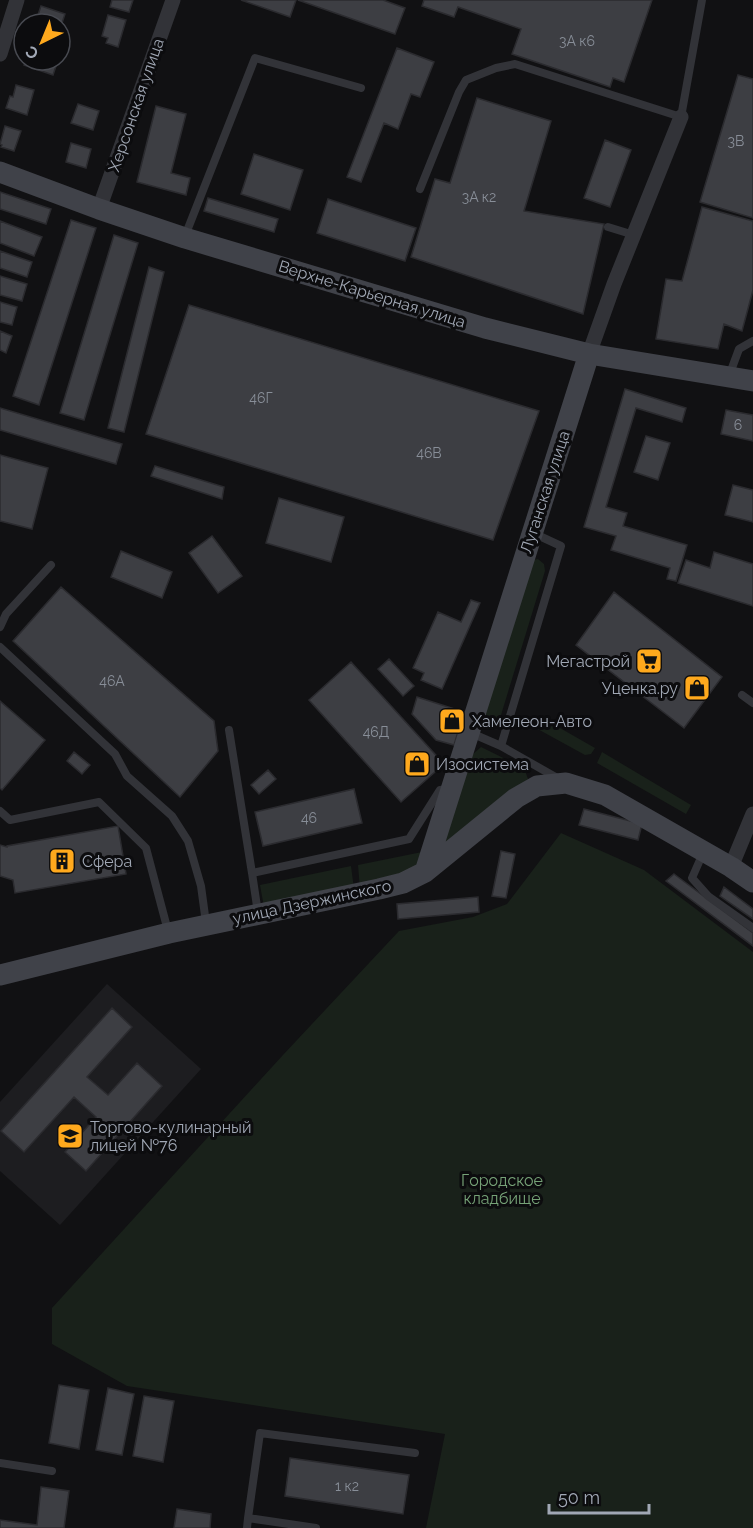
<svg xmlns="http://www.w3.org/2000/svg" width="753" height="1528" font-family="Raleway,sans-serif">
<rect width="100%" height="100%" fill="#111113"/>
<path fill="#1d1d20" d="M107,984L201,1069L60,1225L0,1171V1102Z"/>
<path fill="#19211a" d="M538,559L544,564L545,571L501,715L496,721L490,723L485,717V710L532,560Z
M539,716L595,748L591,754L585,755L534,727Z
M481,747L524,768L528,779L437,855L472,755Z
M602,752L691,805L686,814L597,763Z
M561,833L644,870L753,952V1528H426L445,1434L127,1386L52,1344V1308L283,1055L399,931L473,917L507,904Z
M427,851L415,873L360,889L358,865Z
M351,866L354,889L264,907L260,885Z"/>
<path fill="#3d3e43" stroke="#2b2b2f" stroke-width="1.5" d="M112,0H133L129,12L110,7Z
M241,0H296L290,17Z
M298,0H383L405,8L395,34Z
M424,0H652L624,82L613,78L610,87L512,54L521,29L458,7L454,17L422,6Z
M41,6L65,14L60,29V24H35Z
M108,15L126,20L118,47L106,43L108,38L102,36Z
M397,48L434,62L420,97L411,94L398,129L384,123L361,182L347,177Z
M26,60H58L53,75L24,65Z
M738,75L753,79V218L700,202Z
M16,85L34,90L27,115L6,108L10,96L13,97Z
M477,98L551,121L524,211L604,224L583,314L411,257L435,179L450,183Z
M78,104L99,111L93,130L71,123Z
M156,106L186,114L171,173L190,178L186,195L137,182Z
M5,126L21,131L14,151L1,147L2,145L0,144Z
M605,140L631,150L610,207L584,198Z
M71,143L91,149L86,168L66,162Z
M254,154L303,170L290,210L241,194Z
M0,192L51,209L46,224L0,209Z
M208,198L278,219L274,232L204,211Z
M328,199L416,228L405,261L317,233Z
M702,207L753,221V290L742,331L724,324L718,349L656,339L666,279L682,281Z
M71,220L96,228L39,405L13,396Z
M0,221L42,237L34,256L0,243Z
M114,235L138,243L84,420L60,413Z
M0,251L32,262L27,277L0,268Z
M149,267L164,272L124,432L108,428Z
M0,276L27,284L22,301L0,295Z
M0,302L17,307L12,325L0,322Z
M189,305L539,411L493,540L146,434Z
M0,331L12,336L6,353L0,350Z
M625,389L686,408L682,422L636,408L606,507L627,513L623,526L687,545L676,581L667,579L670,568L611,550L616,536L584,527Z
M0,408L122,444L116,464L0,430Z
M726,410L753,415V441L721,434Z
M646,436L670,443L658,480L634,472Z
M0,455L48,468L32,529L0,521Z
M155,466L224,487L222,499L151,476Z
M733,485L753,490V522L725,515Z
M279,498L344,517L331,562L266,543Z
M212,536L242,576L218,593L189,553Z
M121,551L172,572L162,598L111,577Z
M714,552L753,564V606L678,583L686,560L710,568Z
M61,587L214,721L218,751L180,797L13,641Z
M614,592L722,677L684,728L576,645Z
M471,600L480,603L442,689L421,680L424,673L413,668L438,612L461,622Z
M389,659L414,686L403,696L378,669Z
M351,662L444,764L401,802L309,700Z
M417,697L464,712L454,745L436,740L412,714Z
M0,701L45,740L2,790L0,788Z
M74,752L90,765L82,774L67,761Z
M268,770L276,779L259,794L251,785Z
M354,789L362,823L263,846L255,812Z
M584,809L642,824L638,840L579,825Z
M118,826L126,874L15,893L13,880L0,876V845L7,847V846Z
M501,851L515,854L506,898L492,896Z
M674,874L753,933V946L666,881Z
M724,887L753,909V919L720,896Z
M478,897L479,912L398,919L397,904Z
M112,1008L132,1027L87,1077L108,1095L137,1063L162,1086L86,1171L65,1152L96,1117L74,1097L24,1152L1,1131Z
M59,1385L89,1390L79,1449L49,1443Z
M108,1388L134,1394L122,1455L96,1450Z
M144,1396L174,1401L163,1462L133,1456Z
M290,1458L409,1475L403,1514L285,1496Z
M41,1487L69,1491L64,1528H0V1520L37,1525Z
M177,1509L211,1514L210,1528H174Z"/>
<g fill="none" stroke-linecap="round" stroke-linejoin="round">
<path stroke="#323338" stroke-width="8" d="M420,189L459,92L466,80L496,68L515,64L681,117L702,0
M608,227L634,235
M185,236L255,58L361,88
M729,376L739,349L753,341
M0,627L6,614L51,565
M0,647L115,754L127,776L172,816L188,841L201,886L206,923
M742,695L753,703
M229,730L252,873
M471,733L501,746L559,779
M501,746L561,546L533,533
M0,811L10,820L99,802L146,848L168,931
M703,853L692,878L708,896L753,928
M258,913L252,873L409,839L440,790L448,789
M0,1463L52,1471
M248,1518L260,1433L415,1453
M247,1528L248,1518L316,1528"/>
<path stroke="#323338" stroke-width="15" d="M0,54L17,0
M99,209L173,0
M589,354L614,284L681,117
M731,867L753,814"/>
<path stroke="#404249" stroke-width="21" d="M0,172L99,209L185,238L485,328L589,354L753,381
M425,872L589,354
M0,975L169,933L379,889L403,883L425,872L516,798L537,786L566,783L605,795L731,867L753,882"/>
</g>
<defs>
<symbol id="supermarket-square" viewBox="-11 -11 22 22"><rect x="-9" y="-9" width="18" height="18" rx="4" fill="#ffa91d" stroke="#0c0c0e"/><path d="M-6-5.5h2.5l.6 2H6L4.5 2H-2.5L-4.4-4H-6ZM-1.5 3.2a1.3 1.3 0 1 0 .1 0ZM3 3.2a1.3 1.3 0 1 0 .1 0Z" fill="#111"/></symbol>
<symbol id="shop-square" viewBox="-11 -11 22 22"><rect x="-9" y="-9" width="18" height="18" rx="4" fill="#ffa91d" stroke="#0c0c0e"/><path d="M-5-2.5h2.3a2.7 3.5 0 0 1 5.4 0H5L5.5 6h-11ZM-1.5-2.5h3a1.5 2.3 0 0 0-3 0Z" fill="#111"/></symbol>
<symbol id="building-square" viewBox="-11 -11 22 22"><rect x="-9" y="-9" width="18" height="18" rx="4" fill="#ffa91d" stroke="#0c0c0e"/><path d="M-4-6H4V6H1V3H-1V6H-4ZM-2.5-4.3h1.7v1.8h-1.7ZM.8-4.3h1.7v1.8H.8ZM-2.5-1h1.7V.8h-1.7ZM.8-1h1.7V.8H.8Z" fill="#111"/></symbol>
<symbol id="school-square" viewBox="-11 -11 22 22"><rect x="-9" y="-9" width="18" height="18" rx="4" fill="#ffa91d" stroke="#0c0c0e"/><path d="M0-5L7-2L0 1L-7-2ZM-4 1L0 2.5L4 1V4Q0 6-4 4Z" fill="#111"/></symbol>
</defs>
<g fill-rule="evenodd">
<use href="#supermarket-square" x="634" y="646" width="30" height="30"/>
<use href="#shop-square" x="682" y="673" width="30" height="30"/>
<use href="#shop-square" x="437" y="706" width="30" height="30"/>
<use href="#shop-square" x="402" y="749" width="30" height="30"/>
<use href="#building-square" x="47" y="846" width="30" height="30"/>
<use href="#school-square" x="55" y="1121" width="30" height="30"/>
</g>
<g text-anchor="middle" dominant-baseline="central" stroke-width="6" stroke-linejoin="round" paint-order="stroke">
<g font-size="14" fill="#888e98">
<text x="577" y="41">3А к6</text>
<text x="736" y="141">3В</text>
<text x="479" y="197">3А к2</text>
<text x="261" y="398">46Г</text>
<text x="738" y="425">6</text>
<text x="429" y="453">46В</text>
<text x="112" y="681">46А</text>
<text x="376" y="732">46Д</text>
<text x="309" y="818">46</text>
<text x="347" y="1486">1 к2</text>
</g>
<g font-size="16" fill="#a1a8b5" stroke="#0c0c0e">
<text transform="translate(136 105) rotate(-71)">Херсонская улица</text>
<text transform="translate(372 294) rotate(17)">Верхне-Карьерная улица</text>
<text transform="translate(545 492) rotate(-72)">Луганская улица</text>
<text transform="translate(312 902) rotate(-12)">улица Дзержинского</text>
</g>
<g font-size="16" fill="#a1a8b5" stroke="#0c0c0e" text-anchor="start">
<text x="630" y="661" text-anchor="end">Мегастрой</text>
<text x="678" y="688" text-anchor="end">Уценка.ру</text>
<text x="472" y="721">Хамелеон-Авто</text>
<text x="436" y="764">Изосистема</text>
<text x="82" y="861">Сфера</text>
<text x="90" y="1127">Торгово-кулинарный<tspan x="90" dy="18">лицей №76</tspan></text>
</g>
<g font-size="16" fill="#76a277" stroke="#0c0c0e">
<text x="502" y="1180">Городское<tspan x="502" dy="18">кладбище</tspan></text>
</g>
</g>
<g transform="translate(42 42) rotate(223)"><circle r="28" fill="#0c0c0e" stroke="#484a51" stroke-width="1.5"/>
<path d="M0-4.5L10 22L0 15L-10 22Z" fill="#ffa91d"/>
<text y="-9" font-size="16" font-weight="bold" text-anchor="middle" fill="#a1a8b5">С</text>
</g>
<path d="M549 1504v9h100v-9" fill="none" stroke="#a1a8b5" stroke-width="3"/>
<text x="558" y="1504" font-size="18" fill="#a1a8b5" stroke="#0c0c0e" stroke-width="4.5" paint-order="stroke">50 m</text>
</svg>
